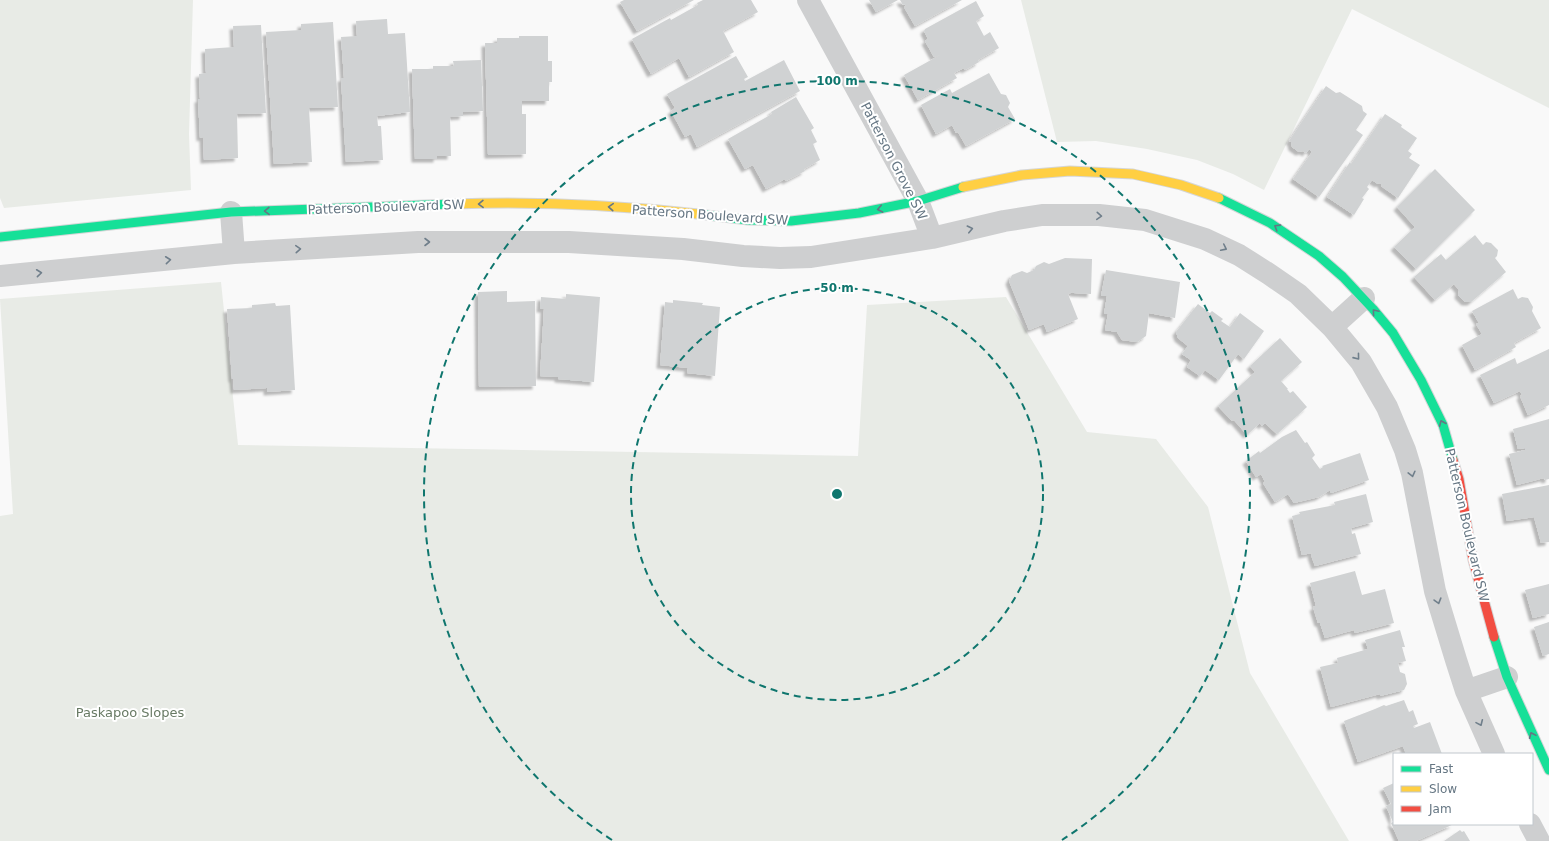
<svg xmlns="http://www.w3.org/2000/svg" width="1549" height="841" font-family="'DejaVu Sans',sans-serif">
<defs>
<filter id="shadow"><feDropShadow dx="-3.5" dy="3.5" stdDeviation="1" flood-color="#0004"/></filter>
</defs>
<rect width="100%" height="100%" fill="#f9f9f9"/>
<path fill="#e8ebe6" d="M0,0H193L189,134L191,190L4,208L0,198Z
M1021,0H1549V108L1352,9L1264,190L1233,174L1197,160L1147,149L1096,141L1057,142Z
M221,282L238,445L858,456L867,305L1006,297L1087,432L1156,439L1208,507L1250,673L1349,841H0V516L13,514L0,299Z"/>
<path fill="#d0d2d3" filter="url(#shadow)" d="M624,0H694L637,31L620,2Z
M703,0H751L758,12L723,31L734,52L689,77L679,58L651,74L632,39L670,18L671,20L698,5L697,3Z
M869,0H898L876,12Z
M900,0H962L915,26L904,7L906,6L904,4L903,5Z
M976,1L984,16L976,21L984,36L990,32L999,48L978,60L979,62L965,70L964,68L954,73L957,78L918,100L904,75L940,55L934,57L925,41L928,39L924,31L925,29Z
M387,19L388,34L405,33L410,112L377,116L378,126H381L383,160L346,162L341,78H344L341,37L357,36L356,21Z
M333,22L338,107L309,108L312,162L274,164L266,32L301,30V24Z
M261,25L266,113L237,114L238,158L204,160L203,137L200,138L198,99H200L199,74L206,73L205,49L234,47L233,26Z
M519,36H548V61H552V82H549V101H522V114H526V154L488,155L485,43H497V38H519Z
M736,56L748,77L744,79L745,81L784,60L800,91L697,147L691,134L685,137L671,111L675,108L667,94Z
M481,60L483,111L463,112V116L450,117L451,156H437V159H415L412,69H433V66H454L453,61Z
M989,73L1001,94L1006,95L1010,103L1008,107L1015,119L966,146L958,132L956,133L952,125L936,134L921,105L950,89L952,93Z
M1326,86L1336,93L1340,92L1362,106L1363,111L1367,114L1356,130L1363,135L1319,197L1293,179L1312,152L1309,149L1306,153L1303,151L1299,152L1292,147L1291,142L1289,141Z
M796,97L814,128L811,130L817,142L813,144L820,160L804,169L805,171L786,181L785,179L766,189L753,165L745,169L728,139L772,114L771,112Z
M1385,114L1402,125L1401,127L1417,138L1408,151L1412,154L1409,158L1420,165L1398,198L1381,186L1382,185L1380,183L1378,184L1372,180L1367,187L1369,189L1362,198L1364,199L1354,215L1327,197L1350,162L1351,164Z
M1435,169L1475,210L1416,269L1394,247L1415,227L1397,207Z
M1475,235L1483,245L1486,242L1491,243L1498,250L1497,256L1495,258L1506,272L1471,302H1465L1458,295L1459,290L1454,284L1435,300L1414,277L1441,254L1446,260Z
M1065,258L1092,259L1091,294L1074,293L1073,292L1068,294L1078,319L1047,332L1044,324L1029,330L1009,281L1012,275L1022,271L1027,273L1034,270L1036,266L1044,262L1049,264Z
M1106,270L1180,282L1175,318L1149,313L1146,336L1137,342L1122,340L1117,332L1105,330L1108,314H1104L1107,296H1101Z
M1513,289L1518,299L1522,297L1528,298L1533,307L1532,311L1541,328L1514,343L1516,347L1475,370L1462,345L1482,334L1476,324L1479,323L1472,311Z
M507,291V302L535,301L536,386L479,387L478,292Z
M566,294L600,297L594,382L558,379V377L540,376L544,309H540L541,297L566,299Z
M673,300L703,303L702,305L720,307L715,376L687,373L688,368L660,365L665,302L673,303Z
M275,303L276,306L290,305L295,390L267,392V388L234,390L233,379H232L227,309L252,308V305Z
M1198,304L1210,313L1212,311L1223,319L1221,321L1230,327L1240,313L1264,331L1244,359L1238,354L1219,380L1205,370L1200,376L1187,367L1191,360L1182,354L1188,346L1178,338L1176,332Z
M1280,338L1302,362L1281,381L1288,389H1287L1290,393L1293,391L1307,407L1277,434L1265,423L1262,426L1260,423L1247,435L1234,420L1232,421L1218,406L1255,372L1250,366Z
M1549,349V405L1528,415L1520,396L1522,395L1520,391L1494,403L1480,375L1515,358L1517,364Z
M1549,419V479L1545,480L1544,478L1517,485L1509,454L1525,450V448L1518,449L1513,429Z
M1296,430L1305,443L1307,442L1315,455L1312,458L1320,469L1323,467L1322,466L1360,453L1369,480L1331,493L1330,490L1319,497L1294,503L1288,494L1275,502L1263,483L1265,482L1261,474L1256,477L1246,461L1259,451L1260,453L1282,437Z
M1549,485V542L1541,543L1534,517L1507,521L1502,494Z
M1366,494L1373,522L1351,528L1352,534L1355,533L1361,554L1315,566L1311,555L1312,553L1302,555L1292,516L1300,514L1299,512L1335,505L1334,502Z
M1355,571L1362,595L1385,589L1394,623L1355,633L1354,630L1325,638L1320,623H1318L1313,607L1316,606L1310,583Z
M1549,584V614L1533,618L1525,590Z
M1549,622V654L1543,656L1534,627Z
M1400,630L1405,647H1402L1406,661L1398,663L1400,672L1405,674L1407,684L1404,690L1380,696V694L1331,707L1320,667L1338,663L1337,658L1368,649L1365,640Z
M1404,700L1409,712L1413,710L1418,724L1413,726L1414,728L1430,722L1442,754H1406L1403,746L1358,762L1344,721L1375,709L1384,705L1386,706Z
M1394,783V824H1454L1416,841H1399L1391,823L1393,822L1386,806L1391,804L1383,788Z
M1460,830L1462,832L1464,831L1470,841H1444Z"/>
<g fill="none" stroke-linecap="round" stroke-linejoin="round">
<defs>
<path id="fast" d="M1219,198L1270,223L1319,256L1343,277L1373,309L1393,333L1421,380L1443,425L1453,460
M698,214L748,220L791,221L859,213L918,201L963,187
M0,237L231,212L454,204
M1494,637L1507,677L1549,770"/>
<path id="slow" d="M963,187L1022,175L1070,171L1133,174L1181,185L1219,198
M454,204C535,201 617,205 698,214"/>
<path id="jam" d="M1453,460L1459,479L1473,560L1494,637"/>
</defs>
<use href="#fast" stroke="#d5d6d7" stroke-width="11"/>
<use href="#slow" stroke="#d5d6d7" stroke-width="11"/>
<use href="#jam" stroke="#d5d6d7" stroke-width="11"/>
<path stroke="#cecfd0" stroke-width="22" d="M808,0L918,201L932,238
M231,212L234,253
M0,276L234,253L418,242H569L683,249L743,256L780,258L811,257L932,238L1004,221L1042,215H1099L1145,220L1205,239L1239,255L1269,274L1298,294L1332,327L1361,362L1387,407L1405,450L1412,473L1435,591L1456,660L1466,691L1494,754
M1332,327L1364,298
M1466,691L1507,677
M1530,824L1539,841"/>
<use href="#fast" stroke="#16e098" stroke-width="9"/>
<use href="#slow" stroke="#ffcf43" stroke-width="9"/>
<use href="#jam" stroke="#f24e42" stroke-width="9"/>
</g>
<defs><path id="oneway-chevron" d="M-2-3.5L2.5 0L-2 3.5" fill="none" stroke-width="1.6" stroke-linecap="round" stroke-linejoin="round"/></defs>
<g stroke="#657683">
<use href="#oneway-chevron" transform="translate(481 204) rotate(179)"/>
<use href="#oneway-chevron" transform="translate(611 207) rotate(-176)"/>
<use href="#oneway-chevron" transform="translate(880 209) rotate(169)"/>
<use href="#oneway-chevron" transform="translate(267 211) rotate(179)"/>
<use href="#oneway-chevron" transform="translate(1277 227) rotate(-148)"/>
<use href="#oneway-chevron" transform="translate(1375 312) rotate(-130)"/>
<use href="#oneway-chevron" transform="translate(1442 423) rotate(-113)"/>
<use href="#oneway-chevron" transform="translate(1532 735) rotate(-114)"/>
</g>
<g stroke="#707f8b">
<use href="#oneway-chevron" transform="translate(1099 216) rotate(4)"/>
<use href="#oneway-chevron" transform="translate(970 229) rotate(-13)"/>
<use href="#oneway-chevron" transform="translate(427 242)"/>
<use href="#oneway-chevron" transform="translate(1224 248) rotate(26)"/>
<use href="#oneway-chevron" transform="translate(298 249) rotate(-4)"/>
<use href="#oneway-chevron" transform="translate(168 260) rotate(-6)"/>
<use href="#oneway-chevron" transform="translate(39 273) rotate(-6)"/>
<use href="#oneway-chevron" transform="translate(1357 357) rotate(51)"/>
<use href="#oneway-chevron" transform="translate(1412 474) rotate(76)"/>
<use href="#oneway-chevron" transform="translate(1438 601) rotate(74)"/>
<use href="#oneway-chevron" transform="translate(1480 723) rotate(66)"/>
</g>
<g fill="none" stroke="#0f766e" stroke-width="2" stroke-dasharray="7 5">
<circle cx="837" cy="494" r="206"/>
<path d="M612 840A413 413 0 1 1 1062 840"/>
</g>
<g text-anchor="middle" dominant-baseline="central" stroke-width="4" stroke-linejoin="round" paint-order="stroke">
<g font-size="13" fill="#657683" stroke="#fff">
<text transform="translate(894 161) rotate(63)">Patterson Grove SW</text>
<text transform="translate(386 207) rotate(-2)">Patterson Boulevard SW</text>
<text transform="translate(710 215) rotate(4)">Patterson Boulevard SW</text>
<text transform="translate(1467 525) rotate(77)">Patterson Boulevard SW</text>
</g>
<g font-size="13" fill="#687a64" stroke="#fff">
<text x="130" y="712">Paskapoo Slopes</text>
</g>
</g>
<circle cx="837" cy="494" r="6" fill="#0f766e" stroke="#fff" stroke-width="2"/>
<g font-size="12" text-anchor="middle" font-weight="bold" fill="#0f766e" stroke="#fff" stroke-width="4" stroke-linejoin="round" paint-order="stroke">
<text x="837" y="85">100 m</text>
<text x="837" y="292">50 m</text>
</g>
<rect x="1393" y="753" width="140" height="72" fill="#ffffff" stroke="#c1c8cd"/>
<rect x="1401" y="766" width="20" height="6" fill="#16e098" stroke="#c1c8cd"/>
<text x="1429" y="773" font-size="12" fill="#657683">Fast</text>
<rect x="1401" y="786" width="20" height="6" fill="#ffcf43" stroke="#c1c8cd"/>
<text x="1429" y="793" font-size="12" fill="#657683">Slow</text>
<rect x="1401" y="806" width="20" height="6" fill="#f24e42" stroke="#c1c8cd"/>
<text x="1429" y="813" font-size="12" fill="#657683">Jam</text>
</svg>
